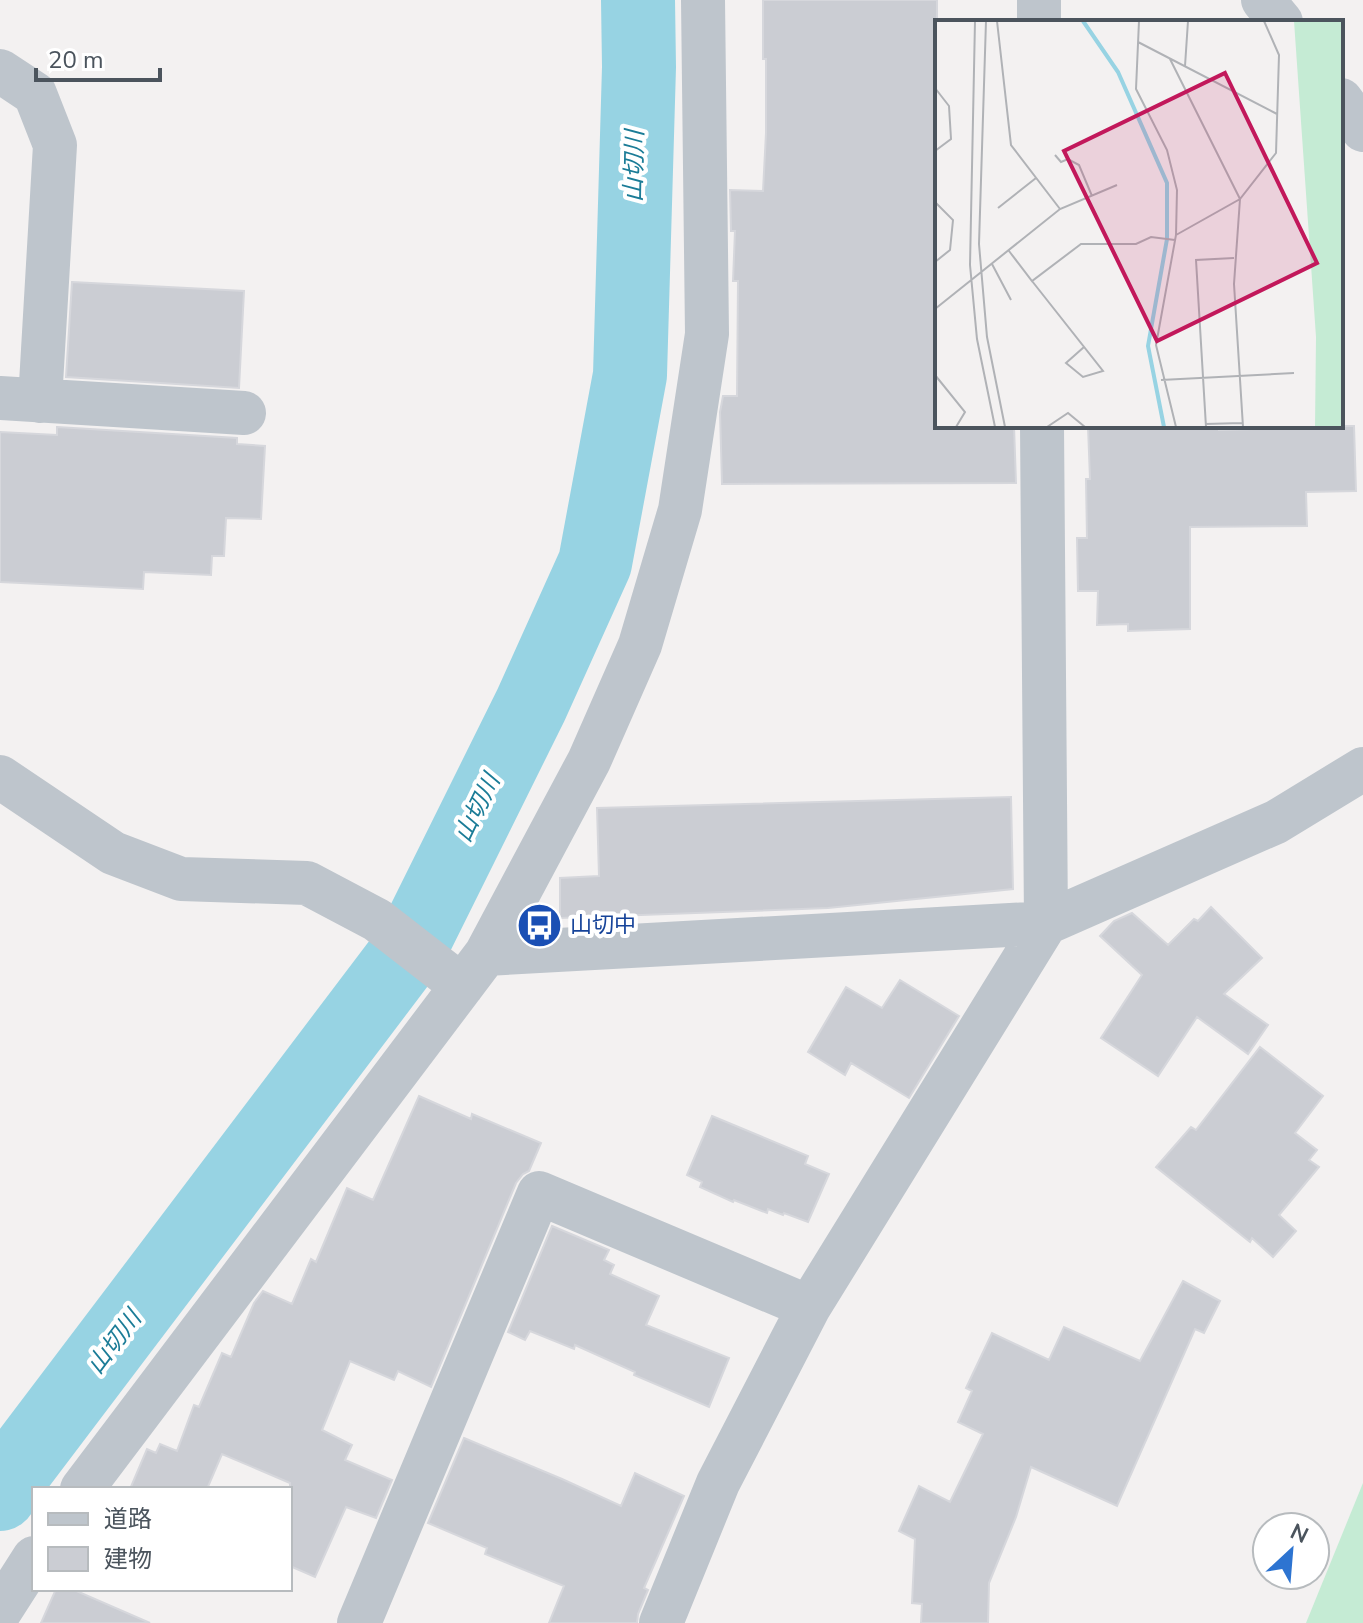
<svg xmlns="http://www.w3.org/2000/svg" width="1363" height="1623" font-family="'Nunito Sans','Noto Sans JP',sans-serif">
<rect width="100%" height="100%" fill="#f3f1f1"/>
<path fill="#c5ebd4" d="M1363,1483V1623H1306Z"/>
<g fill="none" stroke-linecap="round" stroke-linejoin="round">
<path stroke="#97d3e3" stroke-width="74" d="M0,1494L13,1473L411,947L531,705L595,563L630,375L639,67L638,0"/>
</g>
<path fill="#cbcdd3" stroke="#d6d7dc" stroke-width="2" d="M763,0H937V426H1014L1016,483L722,484L720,412L723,396H737L738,281H733L735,231H731L730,190L763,191L766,133V59H763Z
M72,282L244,291L239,388L66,377Z
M1088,426H1219V430L1295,428V426H1354L1356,491L1306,492L1307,526L1190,527V629L1128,631V624L1097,625L1098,591H1078L1077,538H1087L1086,479H1090Z
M57,427L237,438V444L265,446L261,519L226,518L224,556H212L211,575L144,572L143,589L0,582V432L57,435Z
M1011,797L1013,889L828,908L560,918V878L599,876L597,808Z
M1211,907L1262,958L1224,994L1268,1025L1248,1054L1197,1017L1158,1076L1101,1038L1142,975L1100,936L1114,921L1132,913L1168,945L1194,919L1198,921Z
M900,980L959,1016L909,1098L851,1063L845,1075L808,1052L846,987L882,1008Z
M1260,1047L1323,1096L1295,1133L1317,1150L1309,1160L1319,1167L1279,1215L1296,1231L1273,1257L1252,1238L1250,1242L1156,1167L1191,1127L1196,1130Z
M419,1096L471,1119L472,1114L541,1143L529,1171L523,1174L516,1183L431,1387L398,1371L394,1380L350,1361L322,1430L352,1445L345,1460L392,1480L376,1518L346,1507L315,1577L290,1566V1483L222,1454L207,1489H130L147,1449L156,1453L160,1444L177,1451L194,1405L199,1407L222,1353L231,1357L254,1303L263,1291L292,1304L311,1259L316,1262L347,1188L373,1200Z
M712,1116L808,1156L805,1164L829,1174L808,1222L784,1213L783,1215L768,1209L767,1213L734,1200L733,1202L700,1187L702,1182L687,1175Z
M552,1226L609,1250L604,1260L614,1265L610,1274L659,1296L646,1325L729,1358L709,1407L634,1375L635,1372L575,1345L574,1349L530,1331L525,1340L508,1332Z
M1183,1281L1220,1301L1204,1333L1195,1329L1117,1506L1031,1467L1016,1517L989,1583L988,1623H921L922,1604L912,1603L915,1539L899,1531L919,1486L950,1502L983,1434L958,1422L972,1391L966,1388L992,1333L1049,1360L1064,1327L1140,1361Z
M464,1438L562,1479L621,1506L635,1473L684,1496L644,1588L648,1590L638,1614L637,1623H549L564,1586L485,1554L487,1548L428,1523Z
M56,1589H72L150,1623H41Z"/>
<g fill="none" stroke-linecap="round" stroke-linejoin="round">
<path stroke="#bec5cc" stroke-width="44" d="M1039,0V22
M1263,0L1281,22
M0,71L35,94L55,145L40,401
M1341,100L1363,130
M0,398L244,413
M0,777L113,853L181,879L307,883L377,920L462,986
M486,954L1046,923L1276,822L1363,769
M82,1489L486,954L589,761L640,645L680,510L707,334L703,0
M0,1611L34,1558
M359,1623L539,1193L809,1307
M661,1623L718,1483L809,1307L1046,923L1042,426"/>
</g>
<defs>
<symbol id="bus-disc" viewBox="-11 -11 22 22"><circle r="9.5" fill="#1a4fb4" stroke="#fff"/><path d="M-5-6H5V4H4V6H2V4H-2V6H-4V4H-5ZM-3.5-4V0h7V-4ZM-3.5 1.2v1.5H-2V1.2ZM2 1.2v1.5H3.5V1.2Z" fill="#fff"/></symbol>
</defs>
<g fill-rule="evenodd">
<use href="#bus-disc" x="514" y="900" width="51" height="51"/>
</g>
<g text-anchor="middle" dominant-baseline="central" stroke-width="8" stroke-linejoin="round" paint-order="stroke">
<g font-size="22" fill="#164399" stroke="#fff" text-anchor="start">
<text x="570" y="925">山切中</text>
</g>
<g font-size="24" font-style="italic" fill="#1b7c97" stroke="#fff">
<text transform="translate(634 166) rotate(-89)">山切川</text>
<text transform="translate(477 808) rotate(-64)">山切川</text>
<text transform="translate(114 1342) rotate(-53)">山切川</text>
</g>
</g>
<g transform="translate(935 20)">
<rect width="408" height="408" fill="#f3f1f1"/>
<path d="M359,1H408V407H380L381,317Z" fill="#c5ebd4"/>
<path fill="none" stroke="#97d3e3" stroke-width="4" d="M148,1L183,52L232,163V219L213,326L229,407"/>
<path fill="none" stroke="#b0b2b6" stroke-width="2" d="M40,1L35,245L42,319L60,407M51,1L44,224L52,317L70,407M62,1L76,125L125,189M204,1L201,69L232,130L242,170L241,215L221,325L241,407M203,22L342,94M235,39L305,179L299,264L308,407M250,46L253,1M0,68L14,86L16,119L0,131M120,135L126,142L133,139L144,145L157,176M0,182L18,200L15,230L0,242M63,188L101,158M241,215L305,179L341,133L344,35L329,1M74,231L97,261L146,224H201L216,217L240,220M57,244L76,280M97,261L168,351L148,357L131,343L149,327M0,289L125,189L182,165M0,355L30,392L21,407M226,360L359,353M270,404L307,403M112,407L133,393L150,407M271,407L261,240L299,238"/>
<path fill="#c2185b" fill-opacity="0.15" stroke="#c2185b" stroke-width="4" d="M290,53L382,243L222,321L129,131Z"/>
<rect width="408" height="408" fill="none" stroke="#4b545d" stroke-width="4"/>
</g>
<rect x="32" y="1487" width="260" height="104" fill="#ffffff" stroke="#b7bbbe" stroke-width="2"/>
<rect x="48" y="1513" width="40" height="12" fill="#bec5cc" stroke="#b7bbbe" stroke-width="2"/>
<text x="104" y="1527" font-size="24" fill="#4b545d">道路</text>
<rect x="48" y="1547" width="40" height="24" fill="#cbcdd3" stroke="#b7bbbe" stroke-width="2"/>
<text x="104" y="1567" font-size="24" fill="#4b545d">建物</text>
<g transform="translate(1291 1551) rotate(26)"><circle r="38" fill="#ffffff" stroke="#b7bbbe" stroke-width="2"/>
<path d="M0-6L14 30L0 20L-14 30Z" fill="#2d74d1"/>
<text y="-12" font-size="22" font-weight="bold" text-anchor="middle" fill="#4b545d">N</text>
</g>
<path d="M36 68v12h124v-12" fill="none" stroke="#4b545d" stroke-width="4"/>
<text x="48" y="68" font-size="24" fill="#4b545d" stroke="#ffffff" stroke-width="6" paint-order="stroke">20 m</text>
</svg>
